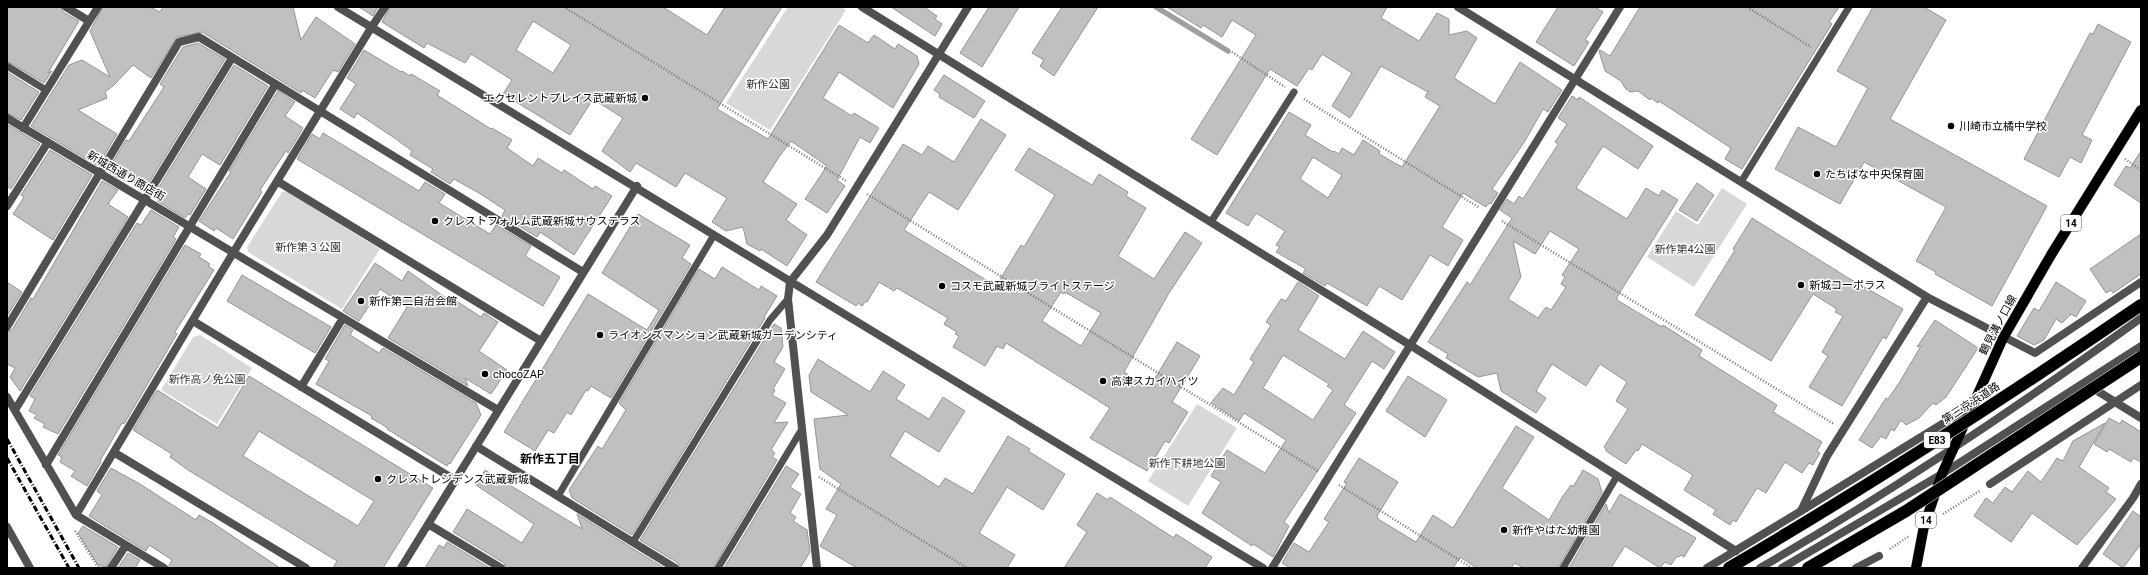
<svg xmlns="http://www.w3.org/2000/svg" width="2148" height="575" font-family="Roboto,'Noto Sans JP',sans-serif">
<rect width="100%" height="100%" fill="#fff"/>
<path fill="#d8d8d8" d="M788,7H841L846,10L770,130L726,103Z
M1722,188L1747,204L1694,287L1647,257L1676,211L1698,225Z
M286,191L380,249L342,309L248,252L247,247L282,192Z
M200,335L252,368L217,424L161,390L193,337Z
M1197,404L1237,428L1188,506L1148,481Z"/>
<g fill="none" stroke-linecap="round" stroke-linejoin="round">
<path stroke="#9f9f9f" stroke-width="5.5" d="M1156,7L1228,51"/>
</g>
<path fill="#c0c0c0" stroke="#959595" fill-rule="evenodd" d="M7,7H61L63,12L79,21L48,73L52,71L44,83L7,61Z
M103,7H150L160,12L163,7H293L301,40L316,17L355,44L338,72L333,70L315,98L302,90L301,93L202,32L177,37L151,78L133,65L113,86L105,92L107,98L78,110L117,134L98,166L31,126L69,65L82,60L110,77L90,31Z
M359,7H378L373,16Z
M390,7H663L707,35L725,7H782L717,109L768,139L839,25L868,43L874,35L895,49L898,44L917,56L919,64L893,108L839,72L823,98L852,116L854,113L879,128L870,143L860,137L837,180L845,186L827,213L805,199L827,166L791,141L779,157L763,182L797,204L786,220L807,235L787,266L761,249L760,251L747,244L743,227L726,231L712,222L727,198L685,173L676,187L636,163L630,172L602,151L623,118L593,99L570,135L503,94L512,80L471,54L465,63L427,43L424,48L382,22ZM533,21L571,45L553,73L516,50Z
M891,7H924L937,16L935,19L942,24L935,36Z
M989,7H1019L982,67L960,53Z
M1062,7H1098L1054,76L1040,66L1044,60L1032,53Z
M1167,7H1387L1381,18L1419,41L1437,13L1449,19V35L1467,31L1477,38L1454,78L1495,104L1520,62L1562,90L1548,112L1543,109L1525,141L1492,189L1498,193L1491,204L1489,203L1486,207L1463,193L1442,227L1463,240L1448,266L1430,255L1402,300L1379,286L1367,306L1327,283L1325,286L1303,273L1306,269L1276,252L1280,247L1276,245L1285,231L1256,213L1248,226L1226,213L1289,112L1311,125L1305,135L1333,152L1334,151L1339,154L1342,148L1354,155L1363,140L1380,151L1379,154L1402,167L1440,106L1425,97L1428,92L1381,66L1350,118L1332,106L1352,73L1322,54L1312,70L1309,68L1297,86L1270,69L1217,155L1191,139L1256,35L1232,20L1222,37L1203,25L1201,28ZM1313,157L1342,175L1328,198L1300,179Z
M1558,7H1595L1603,12L1585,40L1589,42L1574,66L1536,42Z
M1640,7H1839L1829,22L1832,24L1742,169L1725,159L1731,148L1659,101L1658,103L1651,98L1650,100L1638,91L1630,92L1625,88L1621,81L1605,71L1599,51L1600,50L1610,56Z
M1873,7H1924L1946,20L1890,119L2047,206L1992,306L1935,274L1936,272L1916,261L1946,207L1864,162L1840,204L1775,169L1798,127L1836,147L1868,88L1837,71Z
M2098,24L2131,42L2082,135L2092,140L2081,163L2070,157L2059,177L2024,159L2090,33L2093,34Z
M198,43L225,59L145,189L126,177L124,181L107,171L126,140L129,141L164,87L160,84L183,47Z
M364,50L401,72L402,71L410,76L411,74L418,78L440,91L437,95L491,129L492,128L512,140L507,148L533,166L538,158L562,173L564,170L593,189L595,186L612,196L574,255L540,232L537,237L502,216L505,210L479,193L454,179L450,184L431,172L433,169L410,155L412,151L396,139L357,113L354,118L340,109L356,84L347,78Z
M234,65L268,86L220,165L202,154L188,177L206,189L190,215L188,214L185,218L157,201L159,198L154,195Z
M7,72L39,92L21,120L7,113Z
M944,75L985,101L974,118L939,97L940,94L934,90Z
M278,91L295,102L285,116L303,128L288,153L286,151L260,190L262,192L233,239L216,228L214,231L199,221L231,172L229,171Z
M1572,96L1578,100L1579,97L1653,146L1638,169L1603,146L1576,188L1627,219L1646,188L1659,196L1662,190L1678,200L1617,297V300L1662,327L1663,325L1702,350L1699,356L1777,405L1773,412L1822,442L1817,451L1820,453L1813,465L1809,463L1802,473L1785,462L1766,493L1757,488L1736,522L1733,520L1730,525L1713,514L1716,510L1684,490L1693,475L1642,444L1638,451L1636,450L1626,464L1606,451V449L1604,447L1628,409L1616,401L1627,382L1600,364L1586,386L1552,364L1536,391L1546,398L1536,413L1501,391L1497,373L1478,377L1446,358L1448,354L1428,342L1467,282L1470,285L1512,218L1500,210L1507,199L1514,204L1519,196L1523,199L1558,144L1555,142L1567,124L1558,118ZM1550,231L1579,249L1562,275L1565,277L1561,284L1566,287L1551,310L1546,307L1538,318L1508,299L1521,277L1513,241L1535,254Z
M981,119L1006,135L958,210L929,192L904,230L996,286L1021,245L1024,247L1055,195L1015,170L1029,148L1092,185L1099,174L1128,192L1126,196L1146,208L1118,256L1154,279L1185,232L1202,243L1169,293L1124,372L1149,388L1177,342L1200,356L1172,402L1188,412L1169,443L1165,441L1147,471L1090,438L1110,408L1006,343L1003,349L997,346L985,366L953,347L959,336L955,334L957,332L944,324L948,318L897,288L894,291L879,282L867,302L866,301L862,306L858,303L856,306L816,282L903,144L922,155L928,146L954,162ZM1061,292L1064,294L1065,292L1101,313L1081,346L1042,321Z
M7,124L40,144L11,189L7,186Z
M323,133L419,191L425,182L445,194L439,203L490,234L496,225L531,246L525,256L560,277L543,306L297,159L312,134L320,139Z
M50,150L92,175L53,240L13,214L24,197L21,195Z
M2141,151V203L2114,185L2126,166L2130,168Z
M102,181L118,190L108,204L128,217L20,391L10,377L15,368L7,364V332L12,330L31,298L33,299Z
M1697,183L1714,195L1697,221L1679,210Z
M151,210L179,227L173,237L176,239L58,434L43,427L45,424L34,418L37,415L29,411L35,399L30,396L137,223L141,225Z
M638,214L690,245L682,258L691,264L611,398L591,386L588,391L586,390L571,415L567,412L554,433L548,430L535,451L504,432L588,294L647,330L659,310L602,273Z
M1752,218L1850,279L1903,309L1886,339L1883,337L1842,406L1809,387L1828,356L1822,352L1843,316L1835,312L1837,309L1813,294L1771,361L1695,315L1735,250L1733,249Z
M2141,234V274L2113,293L2111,290L2106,293L2090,269Z
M185,245L201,254L199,257L210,264L208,266L214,270L175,332L177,334L124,424L122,423L100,461L101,462L87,486L71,476L75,471L60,462L62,457L58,455Z
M375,263L402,281L408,271L453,303L455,300L481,317L484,313L498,322L479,351L507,370L491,394L465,378L468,386L388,338L407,307L380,289L359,321L343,311Z
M722,267L759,290L761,286L777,296L764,317L765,318L632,535L572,498L569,490L598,446L602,449L626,410L619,403L699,269L715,279Z
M242,275L331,327L315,353L227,301Z
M7,282L22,292L7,316Z
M1298,282L1319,296L1298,330L1345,359L1363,331L1395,352L1384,369L1372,361L1344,405L1356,413L1284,522L1289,526L1273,557L1253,544L1252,546L1202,513L1221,482L1211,476L1227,450L1265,473L1286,440L1244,413L1239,421L1211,403L1223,388L1234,395L1254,362L1250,359L1271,325L1266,322L1281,299L1286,301ZM1283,355L1329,384L1327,386L1333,390L1313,420L1263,388Z
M2056,282L2086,301L2076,317L2071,314L2062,323L2056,319L2044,340L2034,345L2017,336L2034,308L2039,311Z
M1935,320L1978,348L1946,397L1936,405L1933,403L1919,418L1906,425L1901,420L1894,431L1891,429L1886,439L1881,436L1872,448L1859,440L1886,398L1888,399L1899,383L1921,346L1917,347Z
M774,324L781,328L783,347L774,362L785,369L773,389L775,390L772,395L786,403L774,423L788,422L771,450L775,453L772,457L777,460L713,568H680L678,563L640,540Z
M345,325L353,330L350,335L379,353L383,348L476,403L481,415L450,464L449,463L447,466L387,429L388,428L371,418L372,416L316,384L329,361L325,359Z
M818,359L870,392L883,371L905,385L896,399L929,419L943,397L965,411L939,452L905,431L890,456L939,487L945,478L973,494L1008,436L1030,449L1028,451L1065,474L1043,510L1007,487L979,533L1015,555L1007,568H857L820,546L837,515L826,509L841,484L820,469L814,419L848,415L811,392L809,375Z
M249,376L433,488L383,568H333L337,561L188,470L170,457L172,454L133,430L157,390L218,428ZM259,431L374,501L358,526L243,456Z
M1408,376L1447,400L1425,437L1386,411Z
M2109,418L2120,424L2122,420L2141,432V462L2133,458L2131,462L2109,449L2107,452L2094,444Z
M2105,423L2079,467L2109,488L2106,492L2116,499L2077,545L2032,513L2011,542L1974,516L1986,498L1993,503L2005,487L2012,492L2028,471L2041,482L2057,458L2063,461L2073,441Z
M1516,426L1534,437L1502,488L1549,520L1563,496L1571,485L1573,487L1583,470L1598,479L1602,492L1558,568H1523L1515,563L1511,568H1477L1460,557L1453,568H1290L1282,563L1294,543L1309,552L1329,522L1324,519L1347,483L1344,482L1359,458L1398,482L1377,516L1378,519L1416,542L1433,515L1453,528Z
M786,466L799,474L790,487L801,494L790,513L796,517L793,521L807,530L810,552L800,568H724Z
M111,468L140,484L196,520L199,515L213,523L280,568H169V565L172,560L149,545L146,551L89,516L102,495L97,491Z
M485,470L582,529L577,514L664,568H506L504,563L453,532L467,509L522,543L534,524L476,485Z
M1097,493L1108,500L1110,497L1174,538L1176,534L1212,557L1205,568H1064L1087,532L1077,525Z
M1620,494L1696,538L1684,557L1681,555L1679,557L1677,556L1671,565L1665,562L1660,568L1625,546L1611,568H1569L1606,504L1609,513Z
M2133,511L2141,517V544L2123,568L2103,554Z
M83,526L118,547L106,567L98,565L78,533Z
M447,542L490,568H425L439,545L444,548Z
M128,553L140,560L135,568H118Z"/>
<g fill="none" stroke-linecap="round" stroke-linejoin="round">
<defs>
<path id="primary" d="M1916,568L1924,526L1942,474L2003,338L2051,255L2141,110"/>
</defs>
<use href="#primary" stroke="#dbdbdb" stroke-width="11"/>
<path stroke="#737373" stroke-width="2.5" stroke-dasharray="1 2" stroke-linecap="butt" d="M564,7L846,181
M1747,7L1811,47
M1232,52L1285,87
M1304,99L1480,208
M2125,159L2141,170
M867,194L1318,471
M1502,221L1834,424
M819,477L967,568
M1339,485L1472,568
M1943,514L1981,490
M75,531L98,567
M1890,549L1909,536"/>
<path stroke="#515151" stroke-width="7" d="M7,66L46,90
M1741,182L1849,7
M1211,222L1294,92
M558,496L714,235
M633,542L770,320L788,299
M718,568L802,429
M1563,568L1617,476"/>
<path stroke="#515151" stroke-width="8" d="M1801,511L1973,405"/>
<path stroke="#515151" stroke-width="8" d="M66,7L89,21
M862,7L1410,345L1736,551
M1458,7L1927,297L2035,353L2141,282
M7,118L498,410
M23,128L98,7
M277,181L541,341
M7,206L48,142
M790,282L788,299L817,568
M193,321L455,480
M7,327L179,42L199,37L583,272
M301,387L343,318
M2091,387L2141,418
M7,397L76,515L164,568
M15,410L232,58
M476,446L675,568
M115,453L306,568
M46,465L275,85
M1990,484L2141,385
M76,515L233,253L371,28
M428,524L501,568
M111,568L126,545
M401,568L637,186
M1707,568L1801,511L1827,456L1927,297
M1856,568L1879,556
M2082,568L2133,498L2141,484"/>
<path stroke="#515151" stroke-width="8" d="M338,7L1263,568
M371,28L385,7
M790,282L827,235L968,7
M7,527L30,568
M1272,568L1620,7
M1760,568C1891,492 2018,407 2141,318
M1782,568L1942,474L2141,346"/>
<use href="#primary" stroke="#000" stroke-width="10"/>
<path stroke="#000" stroke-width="3" stroke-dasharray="6 2 1 2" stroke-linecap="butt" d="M7,439L79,568
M7,458L69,568"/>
<defs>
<path id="motorway-bridge" d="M1729,568C1870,485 2007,397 2141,305
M1808,568L1906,511L2141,357"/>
</defs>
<use href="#motorway-bridge" stroke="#dbdbdb" stroke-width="13" stroke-linecap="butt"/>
<use href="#motorway-bridge" stroke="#000" stroke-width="12"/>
</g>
<g fill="#000" stroke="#fff" stroke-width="1.5">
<circle cx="645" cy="98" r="4"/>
<circle cx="1951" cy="126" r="4"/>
<circle cx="1817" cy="174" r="4"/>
<circle cx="435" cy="221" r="4"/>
<circle cx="1801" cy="285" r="4"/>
<circle cx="942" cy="286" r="4"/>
<circle cx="361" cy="301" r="4"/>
<circle cx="600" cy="335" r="4"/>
<circle cx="485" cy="374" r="4"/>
<circle cx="1103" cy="381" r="4"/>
<circle cx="378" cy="479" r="4"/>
<circle cx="1504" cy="530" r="4"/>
</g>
<g text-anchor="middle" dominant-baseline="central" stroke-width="3" stroke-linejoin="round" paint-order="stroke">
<g fill="#fff" stroke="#4c4c4c" stroke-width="1">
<rect x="2061" y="215" width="20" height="16" rx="3"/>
<rect x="1924" y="432" width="26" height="16" rx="3"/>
<rect x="1916" y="512" width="20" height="16" rx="3"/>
</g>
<g font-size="10" font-weight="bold" fill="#000">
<text x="2071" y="223">14</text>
<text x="1937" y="440">E83</text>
<text x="1926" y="520">14</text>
</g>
<g font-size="11" fill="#2f2f2f" stroke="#fff">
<text x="768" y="84">新作公園</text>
<text x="308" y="247">新作第３公園</text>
<text x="1685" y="249">新作第4公園</text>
<text x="207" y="379">新作高ノ免公園</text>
<text x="1187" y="463">新作下耕地公園</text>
</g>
<g font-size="11" fill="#000" stroke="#fff" text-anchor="start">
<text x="637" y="98" text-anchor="end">エクセレントプレイス武蔵新城</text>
<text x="1959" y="126">川崎市立橘中学校</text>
<text x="1825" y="174">たちばな中央保育園</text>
<text x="443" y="221">クレストフォルム武蔵新城サウステラス</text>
<text x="1809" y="285">新城コーポラス</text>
<text x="950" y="286">コスモ武蔵新城ブライトステージ</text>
<text x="369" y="301">新作第二自治会館</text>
<text x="608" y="335">ライオンズマンション武蔵新城ガーデンシティ</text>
<text x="493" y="374">chocoZAP</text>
<text x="1111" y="381">高津スカイハイツ</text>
<text x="386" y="479">クレストレジデンス武蔵新城</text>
<text x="1512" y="530">新作やはた幼稚園</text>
</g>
<g font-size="11" fill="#000" stroke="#fff">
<text transform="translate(126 176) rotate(30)">新城西通り商店街</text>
<text transform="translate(1998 325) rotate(-62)">鶴見溝ノ口線</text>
<text transform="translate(1971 403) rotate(-33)">第三京浜道路</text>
</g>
<g font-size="12" font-weight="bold" fill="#000" stroke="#fff">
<text x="550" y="459">新作五丁目</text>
</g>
</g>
<rect width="2148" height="575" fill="none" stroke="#000000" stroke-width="16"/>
</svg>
